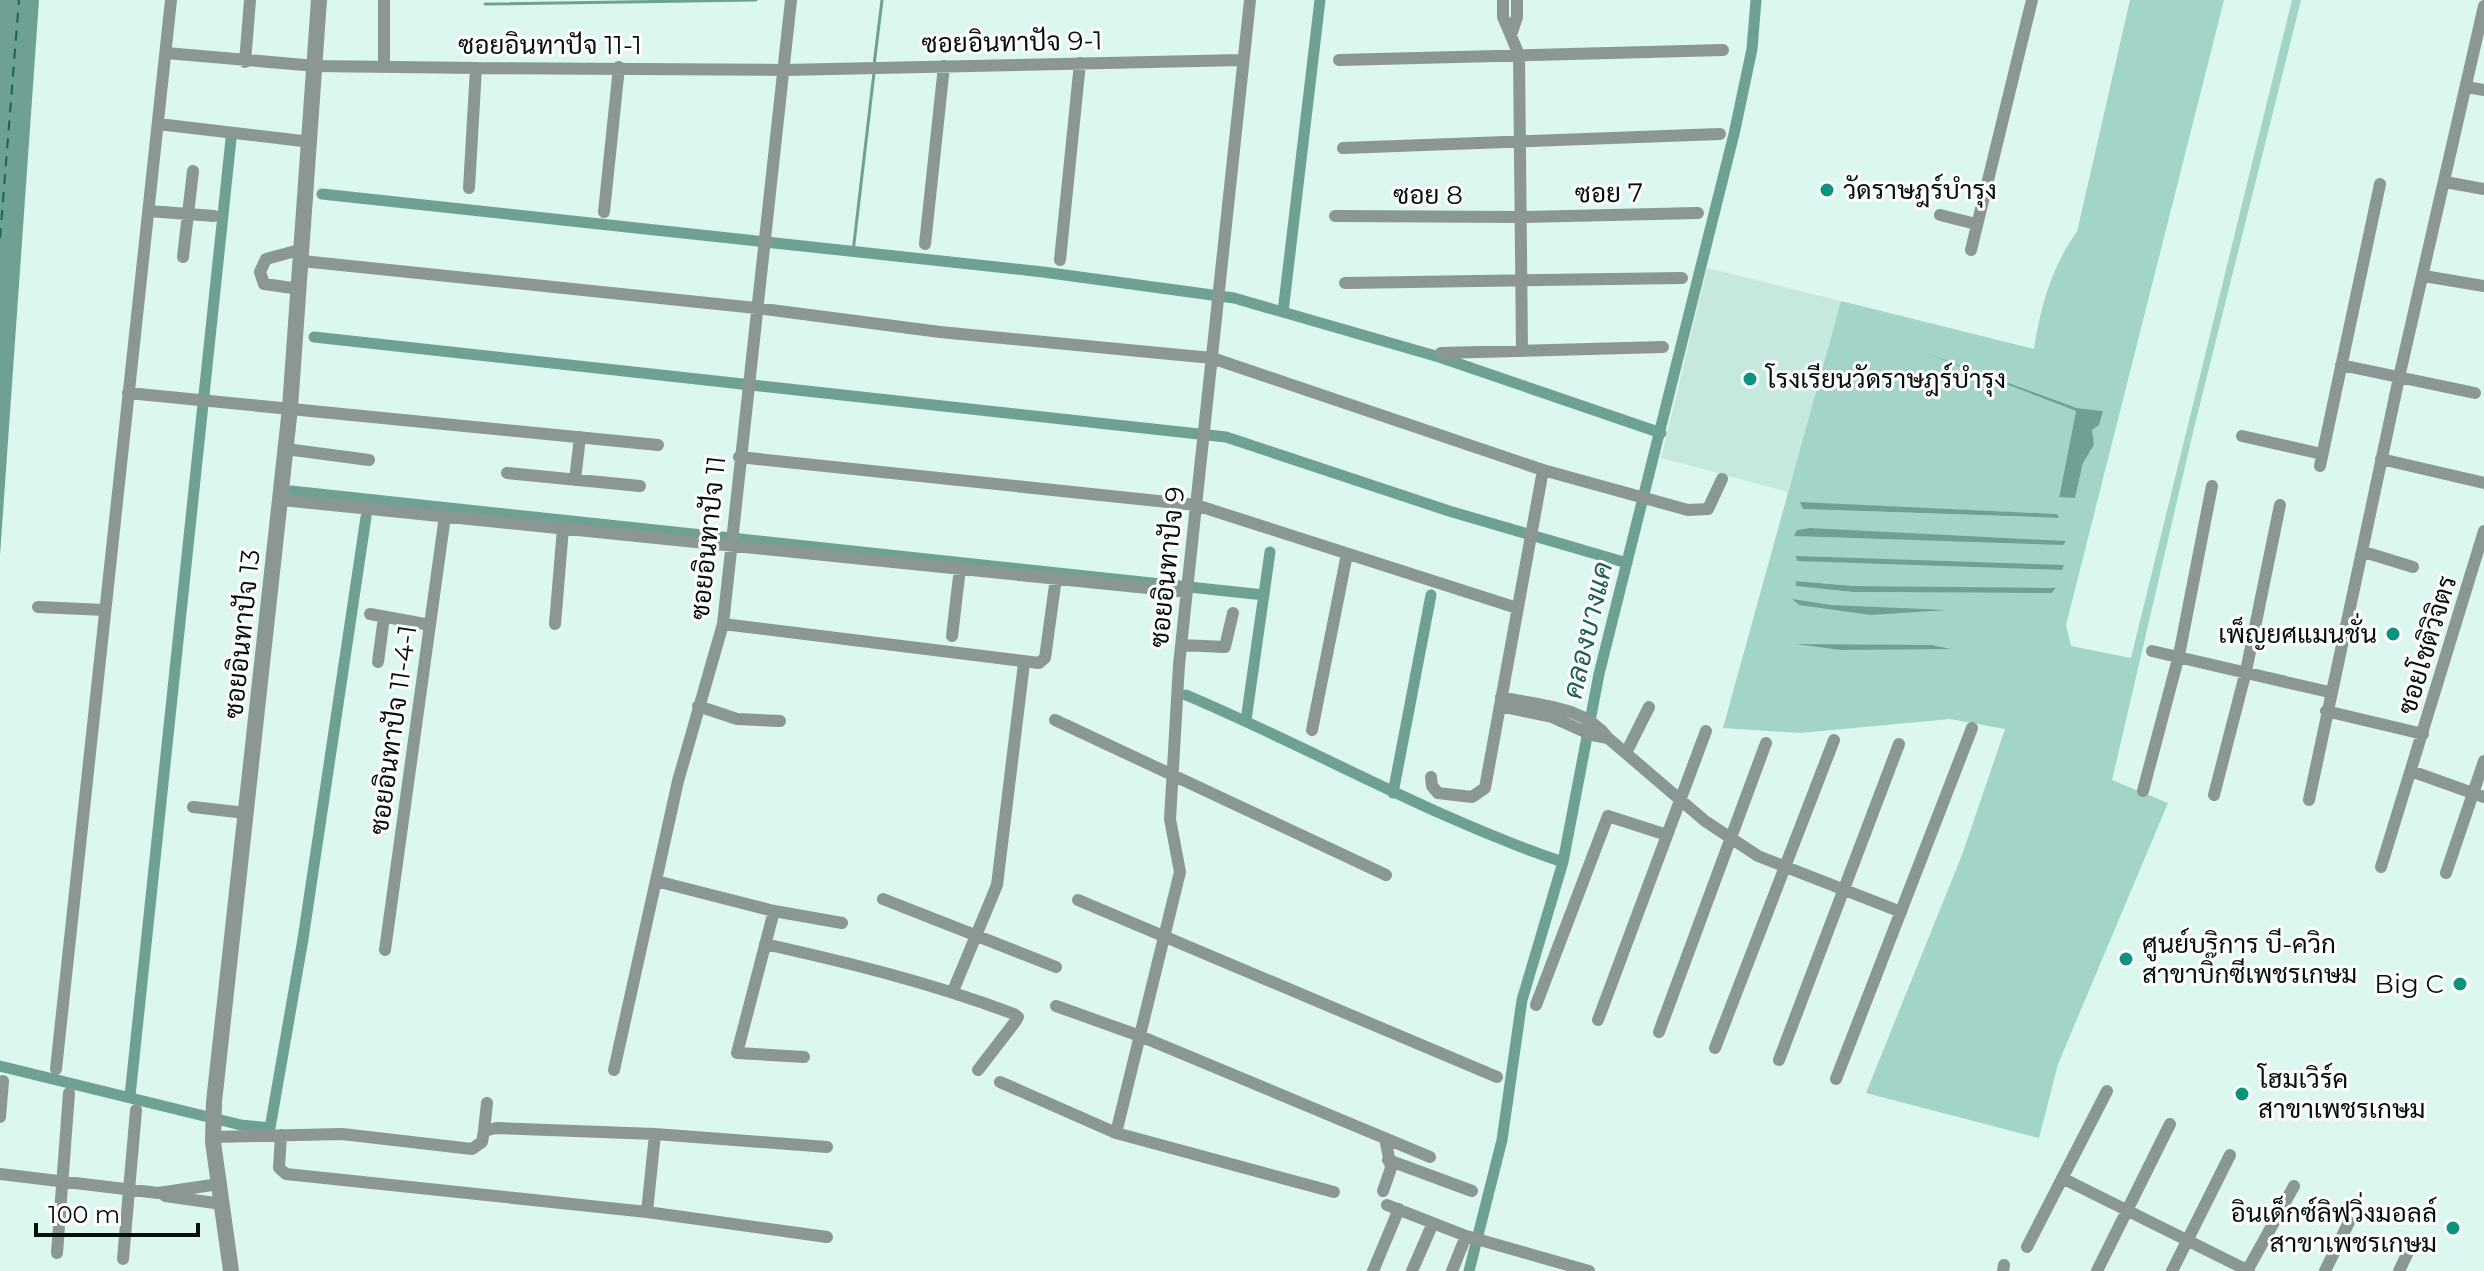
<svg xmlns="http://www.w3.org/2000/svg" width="2484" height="1271" font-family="Montserrat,Sarabun,sans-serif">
<rect width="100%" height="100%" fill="#dbf7ef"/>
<path fill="#c5e9df" d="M1707,268L1841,301L1788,492L1661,458Z"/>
<path fill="#a2d4c7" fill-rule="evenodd" d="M2130,0H2224L2066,625L2071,646L2131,658L2292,0H2301L2194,428L2112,780L2168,803L2058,1064L2039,1138L1866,1093L1962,855L2005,729L1950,719L1800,733L1723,728L1841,301L2034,349C2040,309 2052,265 2077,232ZM1952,362L2077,408L2103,411L2091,430L2094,445L2083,463L2075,497L2059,496L2076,411ZM1801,503L2057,514L2058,518L1804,509ZM1797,581L1854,586L2056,589L2052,593L1853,592L1796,586Z"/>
<path fill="#6ea194" d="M0,0H39L0,555Z
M1926,353L2077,408L2103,411L2099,425L2092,430L2094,445L2083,463L2075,498L2059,497L2076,411Z
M1800,502L2057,514L2059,518L1803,509Z
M1810,528L2066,541L2063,545L1794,536L1797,530Z
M1796,556L2064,565L2062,570L1797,561Z
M1796,581L1854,586L2056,588L2052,593L1853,592L1796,586Z
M1792,599L1831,605L1946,610L1871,615L1799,605Z
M1796,644L1931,645L1951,649L1841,650Z"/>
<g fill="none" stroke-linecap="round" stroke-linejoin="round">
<path stroke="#6ea194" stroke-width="3" d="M485,4L756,0
M874,65L882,0
M853,252L874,73"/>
<path stroke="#6ea194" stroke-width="11" d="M322,194L1043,272L1234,298L1439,357L1661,433
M1283,312L1320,0
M314,337L1226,437L1449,511L1627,563
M291,491L1264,595
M1186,695C1312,748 1432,818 1563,862
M1246,720L1270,552
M1393,793L1431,595
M0,1066L241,1125L270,1128L303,939L366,517
M130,1096L231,139
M1469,1271L1502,1140L1522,1000L1563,862L1599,674L1734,134L1752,49L1756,0"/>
<path stroke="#1f6255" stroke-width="2" stroke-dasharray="10 8" stroke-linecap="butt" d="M0,238L19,0"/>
<path stroke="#8b9794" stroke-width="12" d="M1503,0V17L1519,55L1522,350
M1512,32L1517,17V0
M166,53L316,66L476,68L784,70L1242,60
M1339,60L1723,50
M245,62L250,0
M384,67V0
M2467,87L2484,90
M158,124L311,142
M1343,148L1720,134
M2445,182L2484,189
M469,188L476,68
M149,211L214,216
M604,212L619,67
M1940,215L1976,224
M1335,216L1521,217L1698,213
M925,244L944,66
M1971,250L2032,0
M183,257L193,171
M1060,260L1080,63
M302,261L756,308L940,332L1212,358L1543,470L1688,510L1708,509L1722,479
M2424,276L2484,286
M1345,283L1682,278
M300,289L264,284L260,272L266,259L303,249
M1441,353L1663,347
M2341,365L2475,393
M128,393L658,445
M2242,436L2322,454
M286,449L369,460
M739,457L1196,505L1517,608
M2381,459L2484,483
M2320,466L2380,184
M507,473L640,486
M575,480L580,437
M282,500L1187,592
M2364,552L2413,567
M38,607L105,610
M370,614L430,625
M555,624L563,528
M723,624L1039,663L1045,658L1056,578
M952,636L960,568
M1181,645L1225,647L1233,613
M2152,651L2329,692
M378,662L384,617
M1501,697C1539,706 1583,705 1608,738L1705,821L1758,856L1901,912
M698,706L737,719L780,721
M1500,706L1552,717L1592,735L1608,738
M2326,711L2423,734
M1055,720L1386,875
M1312,730L1347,554
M1626,753L1649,707
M2411,771L2484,797
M1431,777L1432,786L1438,793L1472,797L1485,788L1543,470
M2143,791L2179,655L2212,486
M2214,795L2246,671L2280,505
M2309,800L2400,373L2484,6
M193,807L246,813
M2381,867L2484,531
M2446,873L2484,761
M656,881L774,911L842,923
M883,899L1056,967
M1078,900L1497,1077
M774,911L737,1053L804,1057
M765,944C850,963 932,983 1014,1014L1018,1017L1015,1022L978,1070
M385,950L445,516
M953,991L997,885L1024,663
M1536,1005L1608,816L1667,835
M1056,1006L1140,1036L1430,1157
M1598,1020L1706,731
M1659,1032L1766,743
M1715,1048L1834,740
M1779,1060L1899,744
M56,1069L171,0
M614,1070L678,781L723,624L791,0
M1836,1079L1972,728
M1000,1082L1116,1133L1334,1192
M0,1117L3,1081
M484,1131L487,1103
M1116,1133L1180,872L1170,819L1179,665L1250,0
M281,1135L279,1168L286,1174L647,1212L655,1134
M213,1137L342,1134L472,1149L482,1142L484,1131L496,1128L655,1134L827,1147
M1388,1160L1472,1191
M0,1174L158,1193L219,1184
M2062,1178L2249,1271
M1383,1191L1391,1168L1385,1138
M165,1196L222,1204
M1387,1205L1466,1236L1589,1271
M647,1212L827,1237
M2027,1247L2107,1091
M57,1253L69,1093
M123,1259L136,1110
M1373,1271L1399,1209
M1412,1271L1433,1223
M1452,1271L1466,1236
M2003,1271L2004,1265
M2097,1271L2170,1124
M2172,1271L2230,1155
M2247,1271L2294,1186
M2325,1271L2349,1222
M2399,1271L2409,1250"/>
<path stroke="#8b9794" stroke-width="16" d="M231,1271L213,1142L214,1102L290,408L319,0"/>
</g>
<g fill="#0c937d" stroke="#fff" stroke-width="3">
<circle cx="1827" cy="190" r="8"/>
<circle cx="1750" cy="379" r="8"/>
<circle cx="2393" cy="634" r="8"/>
<circle cx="2126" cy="959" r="8"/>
<circle cx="2460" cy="984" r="8"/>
<circle cx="2242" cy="1094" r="8"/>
<circle cx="2453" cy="1228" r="8"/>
</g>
<g text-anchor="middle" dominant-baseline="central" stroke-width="6" stroke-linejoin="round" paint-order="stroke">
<g font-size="26" fill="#060f0c" stroke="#fff">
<text transform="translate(1012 42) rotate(-1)">ซอยอินทาปัจ 9-1</text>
<text x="550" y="45">ซอยอินทาปัจ 11-1</text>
<text transform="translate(1609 193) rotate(-1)">ซอย 7</text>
<text x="1428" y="195">ซอย 8</text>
<text transform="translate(708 538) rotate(-84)">ซอยอินทาปัจ 11</text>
<text transform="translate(1167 567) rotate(-84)">ซอยอินทาปัจ 9</text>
<text transform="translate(242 634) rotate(-84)">ซอยอินทาปัจ 13</text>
<text transform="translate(2427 645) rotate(-73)">ซอยโชติวิจิตร</text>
<text transform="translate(393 730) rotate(-82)">ซอยอินทาปัจ 11-4-1</text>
</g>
<g font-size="26" fill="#060f0c" stroke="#fff" text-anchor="start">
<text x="1843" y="190">วัดราษฎร์บำรุง</text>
<text x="1766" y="379">โรงเรียนวัดราษฎร์บำรุง</text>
<text x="2377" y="634" text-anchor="end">เพ็ญยศแมนชั่น</text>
<text x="2142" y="944">ศูนย์บริการ บี-ควิก<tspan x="2142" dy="30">สาขาบิ๊กซีเพชรเกษม</tspan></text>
<text x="2444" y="984" text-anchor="end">Big C</text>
<text x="2258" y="1079">โฮมเวิร์ค<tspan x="2258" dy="30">สาขาเพชรเกษม</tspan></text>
<text x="2437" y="1213" text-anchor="end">อินเด็กซ์ลิฟวิ่งมอลล์<tspan x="2437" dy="30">สาขาเพชรเกษม</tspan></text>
</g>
<g font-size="28" font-style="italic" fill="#1f6255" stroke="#fff">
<text transform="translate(1587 630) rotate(-77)">คลองบางแค</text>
</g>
</g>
<path d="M36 1223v12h162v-12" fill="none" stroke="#060f0c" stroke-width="4"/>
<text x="48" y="1223" font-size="24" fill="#060f0c" stroke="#ffffff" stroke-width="6" paint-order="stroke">100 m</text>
</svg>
